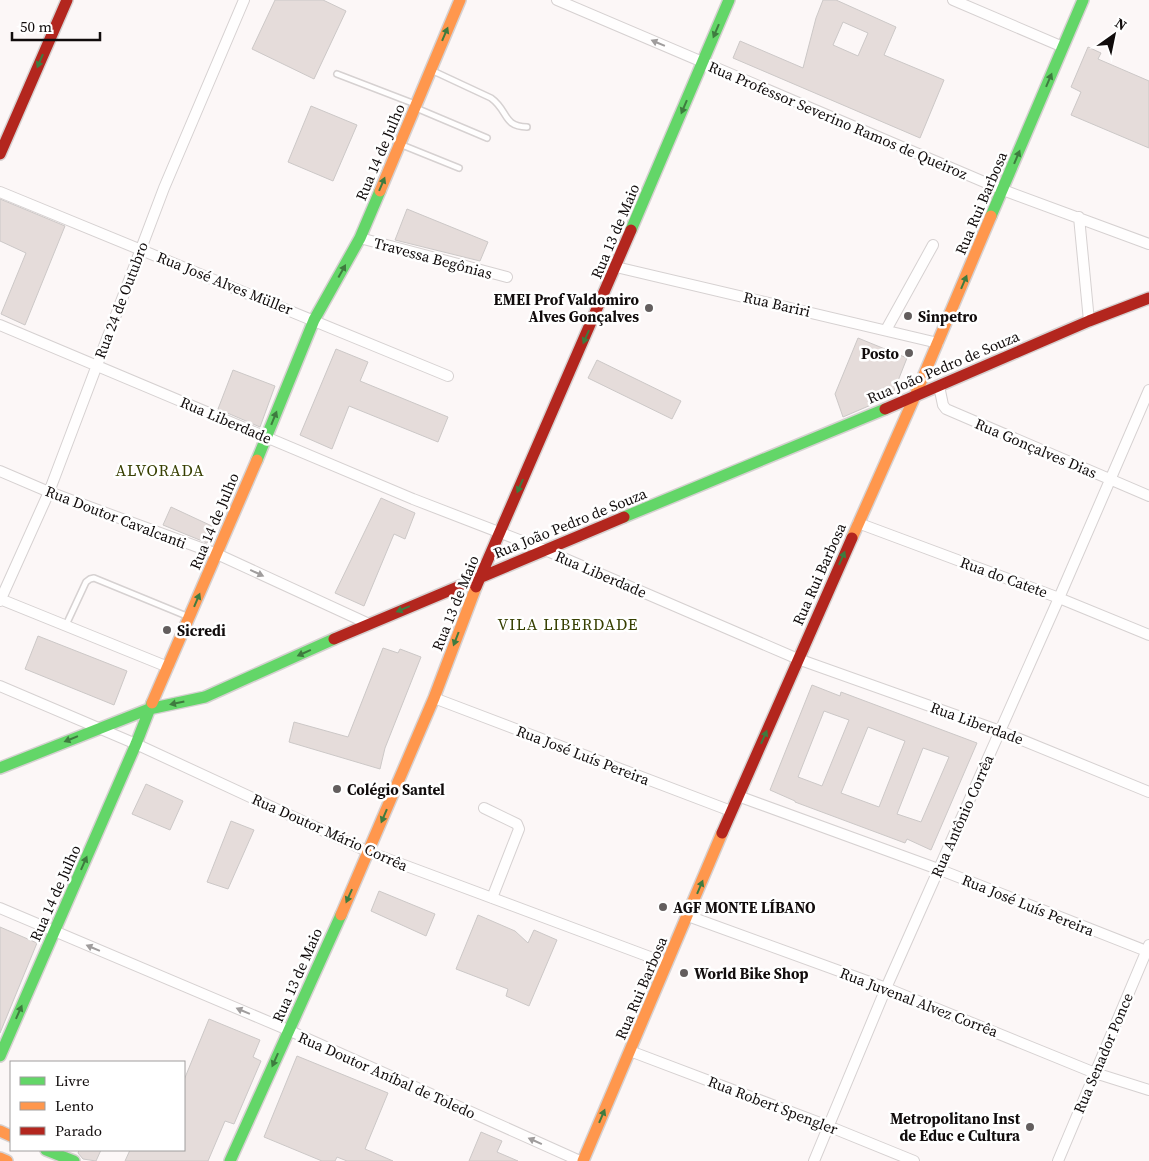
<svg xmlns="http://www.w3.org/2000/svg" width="1149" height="1161" font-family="'Source Serif 4',serif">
<rect width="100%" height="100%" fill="#fcf7f7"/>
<path fill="#e5dcda" stroke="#ccc8c7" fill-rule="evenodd" d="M275,0H323L346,11L314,79L252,49Z
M823,0H836L896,27L884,55L944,80L920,138L733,58L740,41L803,68L816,18ZM843,22L868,33L858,56L833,45Z
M1088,47L1101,53L1098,59L1149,81V148L1071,115L1081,92L1071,87Z
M311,106L357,125L333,181L288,162Z
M0,199L65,226L25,325L1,314L26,253L0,241Z
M407,209L488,242L480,261L395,240Z
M858,338L907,358L892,396L843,417L835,394Z
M336,349L368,362L360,381L448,417L438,442L349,406L332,449L300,435Z
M597,360L681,401L672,419L588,378Z
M233,370L275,386L260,427L218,409Z
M381,498L415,513L405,539L394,534L364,606L335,593Z
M171,507L214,527L207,543L163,525Z
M38,636L127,671L114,705L25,669Z
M383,648L398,653L400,649L421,657L385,748L380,769L289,742L294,722L348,737Z
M812,685L840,696L841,692L977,743L931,850L907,839L905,843L795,802V801L770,790ZM824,711L849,720L822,786L798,777ZM868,727L905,741L879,807L841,793ZM923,748L949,757L921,822L897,814Z
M146,784L183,801L170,830L132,814Z
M231,821L254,830L228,889L207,882Z
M379,891L435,914L426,936L371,911Z
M478,915L515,931L528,943L534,930L557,940L529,1006L506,996L508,989L456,969Z
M0,927L37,943L0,1033Z
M209,1019L260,1040L253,1057L261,1061L234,1124L225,1121L208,1161H125L130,1150H184V1080Z
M297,1056L388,1093L365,1149L393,1161H347L337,1157L335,1161H322L264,1137Z
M481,1132L502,1141L497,1152L518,1161H469Z
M79,1150H101L96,1161L83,1159L78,1153Z"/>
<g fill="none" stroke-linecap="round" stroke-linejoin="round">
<defs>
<path id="lane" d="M431,70L491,98C509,111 502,126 527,127
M337,74L415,104
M416,108L487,138
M402,145L459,168
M66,625L86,582L90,579L94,578L189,617"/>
<path id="street" d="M557,0L1003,190L1149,244
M953,0L1063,47
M0,192L448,376
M1079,217L1089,321
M360,238L507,277
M616,267L938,343
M0,325L413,499L545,550L798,659L1000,731L1149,792
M886,330L933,245
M939,386L943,405L946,409L1149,496
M0,471L49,492L217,554L369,624
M858,523L1059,598L1149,635
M0,599L168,667
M0,601L49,492L164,188L244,0
M0,686L136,744L369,852L666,963
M434,698L731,811
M738,796L938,869L1149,952
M484,808L517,824L519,829L492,898
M0,908L288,1030L580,1161
M688,916L886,988L1095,1073L1149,1090
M630,1051L828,1126L914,1161
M814,1161L886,988L1059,598L1149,390
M1058,1161L1149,945"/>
<path id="fast" d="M991,216L1083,0
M631,230L729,0
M257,460L314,320L360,238L380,191
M624,517L885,409
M0,768L149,709L205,697L334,639
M0,1056L136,744L152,703
M46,1150L74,1161
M230,1161L341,915"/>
<path id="slow" d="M380,191L460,0
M852,538L915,396L991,216
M152,703L257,460
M341,915L434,698L476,587
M0,1131L11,1136
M0,1158L7,1161
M583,1161L722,833"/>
<path id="jam" d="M0,154L67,0
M885,409L1089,321L1149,298
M476,587L631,230
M334,639L624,517
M722,833L852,538"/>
</defs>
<use href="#lane" stroke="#d6d1d1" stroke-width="8"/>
<use href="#street" stroke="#d6d1d1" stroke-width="12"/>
<use href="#fast" stroke="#d6d1d1" stroke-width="14"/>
<use href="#slow" stroke="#d6d1d1" stroke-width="14"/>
<use href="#jam" stroke="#d6d1d1" stroke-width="14"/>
<use href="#lane" stroke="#fffefe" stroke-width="5"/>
<use href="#street" stroke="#fffefe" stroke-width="10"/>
<use href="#fast" stroke="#63d668" stroke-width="11"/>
<use href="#slow" stroke="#ff974d" stroke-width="11"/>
<use href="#jam" stroke="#b3261e" stroke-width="11"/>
</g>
<defs><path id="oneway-solid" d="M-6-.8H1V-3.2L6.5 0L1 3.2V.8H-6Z" transform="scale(1.25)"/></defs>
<g fill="#3e7b3f">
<use href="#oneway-solid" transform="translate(716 31) rotate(113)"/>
<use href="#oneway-solid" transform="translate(445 34) rotate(-67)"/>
<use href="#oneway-solid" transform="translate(40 61) rotate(113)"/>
<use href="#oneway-solid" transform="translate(1049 80) rotate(-67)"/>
<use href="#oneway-solid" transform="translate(684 107) rotate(113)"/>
<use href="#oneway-solid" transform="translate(1017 157) rotate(-67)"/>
<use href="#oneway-solid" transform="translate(382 184) rotate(-67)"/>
<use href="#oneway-solid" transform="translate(342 271) rotate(-61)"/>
<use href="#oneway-solid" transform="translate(964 282) rotate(-67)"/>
<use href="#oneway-solid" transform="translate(586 337) rotate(114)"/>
<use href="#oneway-solid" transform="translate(274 418) rotate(-68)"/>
<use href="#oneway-solid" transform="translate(520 486) rotate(114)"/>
<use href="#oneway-solid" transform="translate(842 558) rotate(-66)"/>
<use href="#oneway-solid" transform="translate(197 600) rotate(-67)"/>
<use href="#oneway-solid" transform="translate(403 609) rotate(157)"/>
<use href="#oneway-solid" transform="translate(456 639) rotate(111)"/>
<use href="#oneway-solid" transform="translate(304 653) rotate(156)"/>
<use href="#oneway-solid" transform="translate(177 703) rotate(168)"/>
<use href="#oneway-solid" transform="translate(764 737) rotate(-66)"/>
<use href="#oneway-solid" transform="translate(71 739) rotate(158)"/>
<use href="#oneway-solid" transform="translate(384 816) rotate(113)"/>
<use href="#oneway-solid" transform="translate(84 863) rotate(-66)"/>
<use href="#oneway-solid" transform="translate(700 887) rotate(-67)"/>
<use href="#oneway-solid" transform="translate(349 896) rotate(114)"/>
<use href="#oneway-solid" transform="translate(19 1012) rotate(-66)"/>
<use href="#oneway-solid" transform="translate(275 1060) rotate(114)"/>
<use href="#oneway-solid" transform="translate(602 1116) rotate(-67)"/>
</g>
<g fill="#a09d9d">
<use href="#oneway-solid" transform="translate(658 43) rotate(-157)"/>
<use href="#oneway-solid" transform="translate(257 573) rotate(25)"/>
<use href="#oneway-solid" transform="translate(93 948) rotate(-157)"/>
<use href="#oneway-solid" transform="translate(243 1011) rotate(-157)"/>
<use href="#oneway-solid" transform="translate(535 1141) rotate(-156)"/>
</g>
<g fill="#635e5e" stroke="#fff" stroke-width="2">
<circle cx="649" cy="308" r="5"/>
<circle cx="908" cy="316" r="5"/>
<circle cx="909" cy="353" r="5"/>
<circle cx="167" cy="630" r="5"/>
<circle cx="337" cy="789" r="5"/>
<circle cx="663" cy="907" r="5"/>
<circle cx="684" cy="973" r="5"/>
<circle cx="1030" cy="1127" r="5"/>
</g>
<g text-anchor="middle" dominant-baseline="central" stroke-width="5" stroke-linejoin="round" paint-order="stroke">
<g font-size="15" fill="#110c0c" stroke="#fff">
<text transform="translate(838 120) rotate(23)">Rua Professor Severino Ramos de Queiroz</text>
<text transform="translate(380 152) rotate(-67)">Rua 14 de Julho</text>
<text transform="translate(981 203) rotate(-67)">Rua Rui Barbosa</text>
<text transform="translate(615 231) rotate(-67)">Rua 13 de Maio</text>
<text transform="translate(433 258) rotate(15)">Travessa Begônias</text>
<text transform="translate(225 283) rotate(22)">Rua José Alves Müller</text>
<text transform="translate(121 300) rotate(-69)">Rua 24 de Outubro</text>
<text transform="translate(777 304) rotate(13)">Rua Bariri</text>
<text transform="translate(943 367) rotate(-23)">Rua João Pedro de Souza</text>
<text transform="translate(226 420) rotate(23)">Rua Liberdade</text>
<text transform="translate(1036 448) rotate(23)">Rua Gonçalves Dias</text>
<text transform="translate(116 517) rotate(21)">Rua Doutor Cavalcanti</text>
<text transform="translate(214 521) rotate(-67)">Rua 14 de Julho</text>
<text transform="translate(570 523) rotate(-22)">Rua João Pedro de Souza</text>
<text transform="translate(601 574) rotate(23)">Rua Liberdade</text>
<text transform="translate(819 574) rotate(-66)">Rua Rui Barbosa</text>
<text transform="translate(1004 577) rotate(20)">Rua do Catete</text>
<text transform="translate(455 603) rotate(-68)">Rua 13 de Maio</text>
<text transform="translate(977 723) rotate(20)">Rua Liberdade</text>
<text transform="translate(583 755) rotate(21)">Rua José Luís Pereira</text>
<text transform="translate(962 816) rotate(-66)">Rua Antônio Corrêa</text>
<text transform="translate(330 832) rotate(24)">Rua Doutor Mário Corrêa</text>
<text transform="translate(55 893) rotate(-66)">Rua 14 de Julho</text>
<text transform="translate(1028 905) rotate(22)">Rua José Luís Pereira</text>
<text transform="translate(297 975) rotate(-66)">Rua 13 de Maio</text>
<text transform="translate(641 988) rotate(-67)">Rua Rui Barbosa</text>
<text transform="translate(919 1002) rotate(21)">Rua Juvenal Alvez Corrêa</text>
<text transform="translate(1103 1053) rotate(-67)">Rua Senador Ponce</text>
<text transform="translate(387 1075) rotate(24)">Rua Doutor Aníbal de Toledo</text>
<text transform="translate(773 1105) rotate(21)">Rua Robert Spengler</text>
</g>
<g font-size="15" font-weight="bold" fill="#110c0c" stroke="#fff" text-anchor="start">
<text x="639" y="299" text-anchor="end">EMEI Prof Valdomiro<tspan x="639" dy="17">Alves Gonçalves</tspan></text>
<text x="918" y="316">Sinpetro</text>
<text x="899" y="353" text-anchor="end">Posto</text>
<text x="177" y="630">Sicredi</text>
<text x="347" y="789">Colégio Santel</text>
<text x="673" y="907">AGF MONTE LÍBANO</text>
<text x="694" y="973">World Bike Shop</text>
<text x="1020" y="1118" text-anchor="end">Metropolitano Inst<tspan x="1020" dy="17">de Educ e Cultura</tspan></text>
</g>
<g font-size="16" letter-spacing="1" fill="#373f01" stroke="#fff">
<text x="160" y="470">ALVORADA</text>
<text x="568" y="624">VILA LIBERDADE</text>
</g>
</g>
<rect x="10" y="1061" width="175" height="90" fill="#ffffff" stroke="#a09e9e"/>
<rect x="20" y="1077" width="25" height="8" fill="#63d668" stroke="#a09e9e"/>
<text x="55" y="1086" font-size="15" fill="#110c0c">Livre</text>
<rect x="20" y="1102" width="25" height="8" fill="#ff974d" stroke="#a09e9e"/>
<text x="55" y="1111" font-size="15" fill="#110c0c">Lento</text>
<rect x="20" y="1127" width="25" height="8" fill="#b3261e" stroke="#a09e9e"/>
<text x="55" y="1136" font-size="15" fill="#110c0c">Parado</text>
<g transform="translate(1114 35) rotate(33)" stroke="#ffffff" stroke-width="4" paint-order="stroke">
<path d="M0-4L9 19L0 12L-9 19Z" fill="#110c0c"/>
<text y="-8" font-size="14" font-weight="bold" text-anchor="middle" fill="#110c0c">N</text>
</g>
<path d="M12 32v8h88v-8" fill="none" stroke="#110c0c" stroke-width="2.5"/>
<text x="20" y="32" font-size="15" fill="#110c0c" stroke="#ffffff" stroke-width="4" paint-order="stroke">50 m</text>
</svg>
